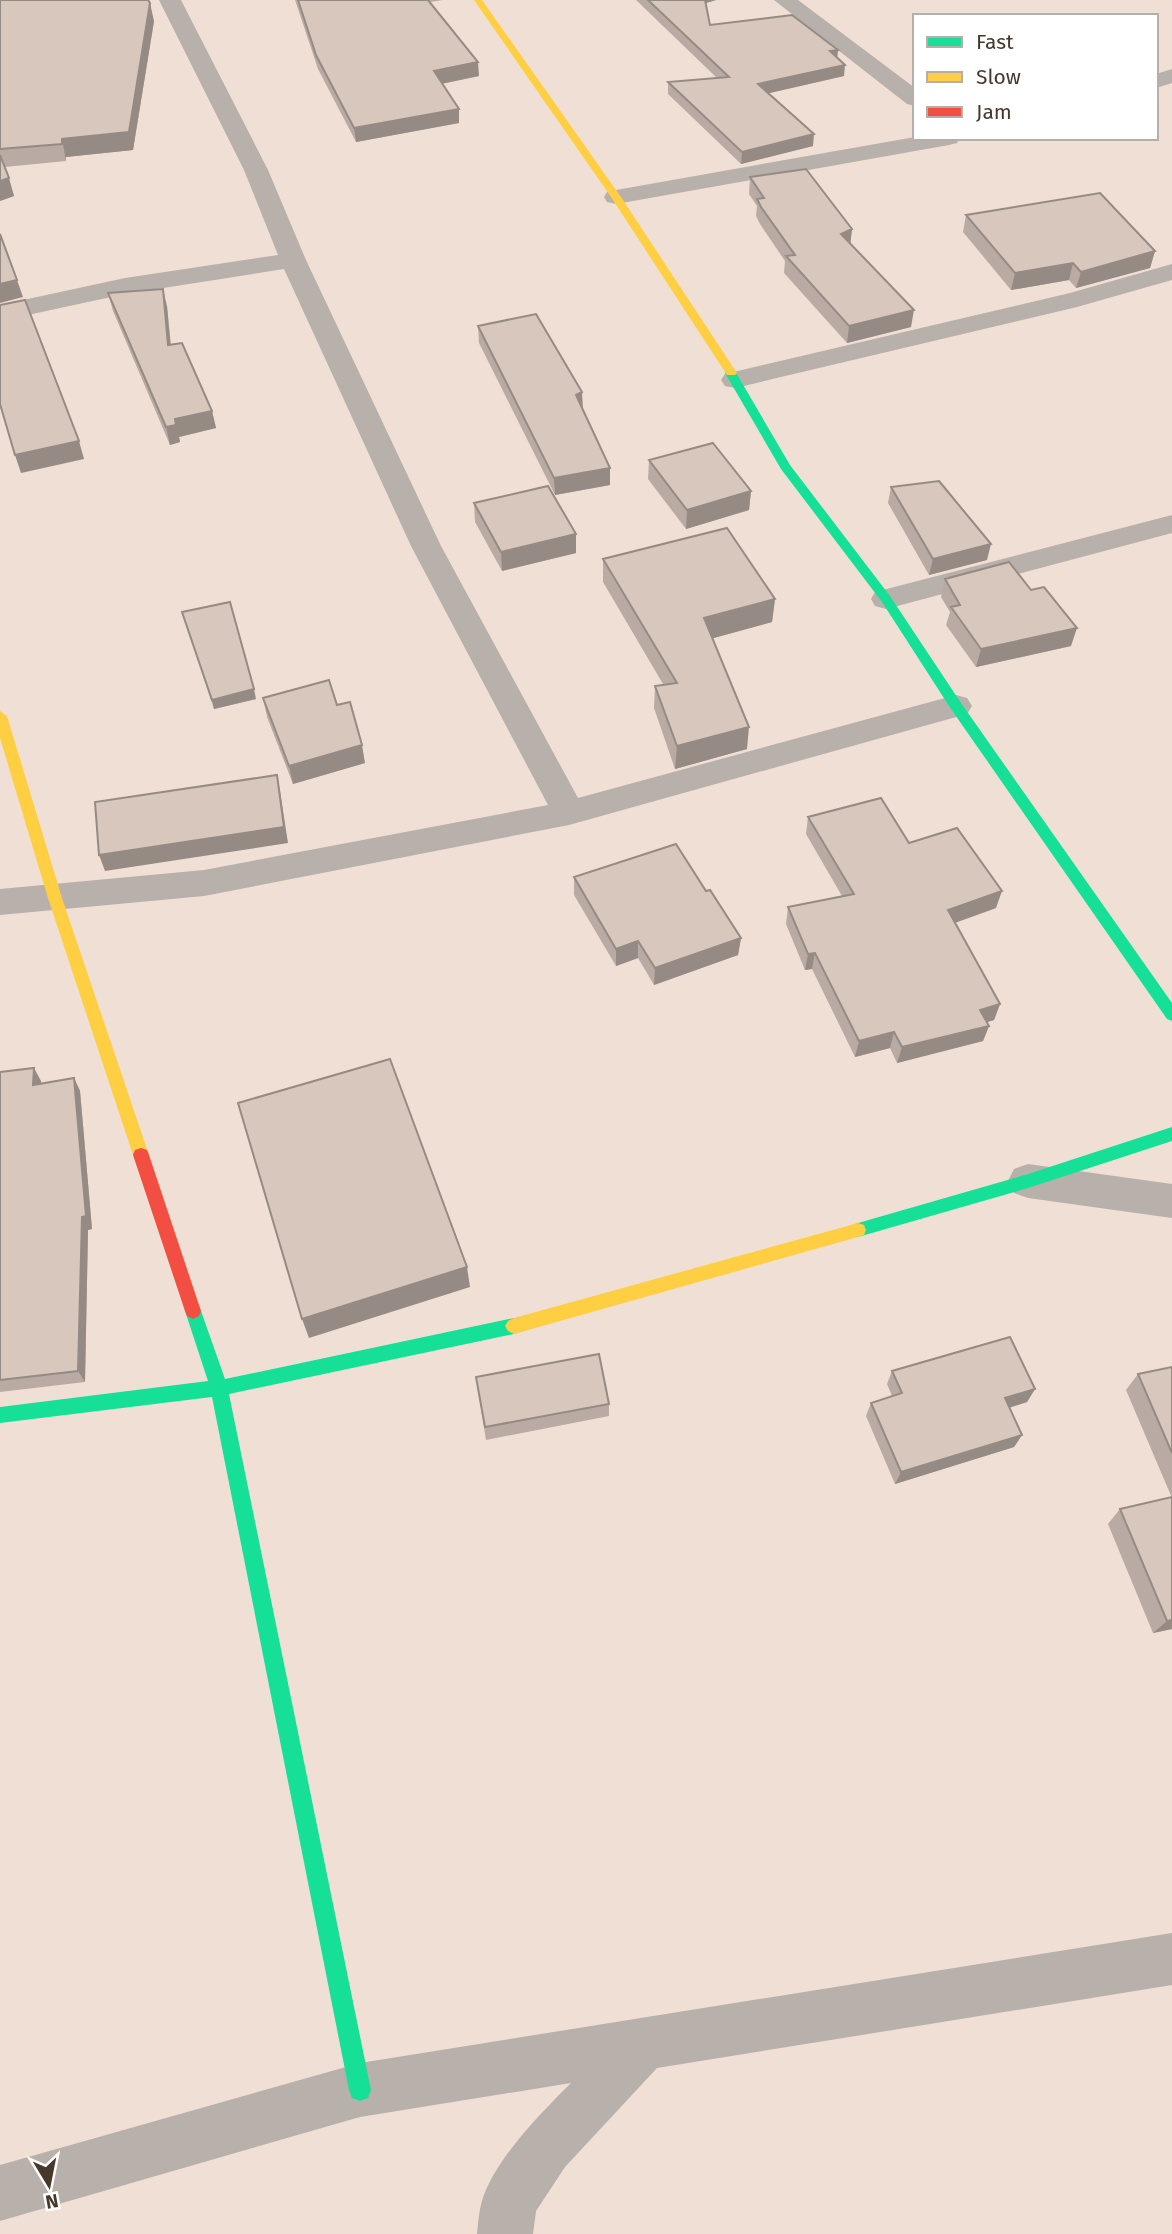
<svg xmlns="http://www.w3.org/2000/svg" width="1172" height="2234" font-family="'Fira Sans',sans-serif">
<rect width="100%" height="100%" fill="#f0dfd4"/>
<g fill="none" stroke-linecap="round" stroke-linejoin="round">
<path fill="#b8b0aa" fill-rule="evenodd" d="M159,0H181L268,170L306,260L441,546L578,798L956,695L967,698L972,706L967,714L569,825L204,896L0,915V889L204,870L548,805L411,546L284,269L125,294L0,321V305L125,278L278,255L244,170Z
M774,0H798L915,88V106L907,104Z
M1172,69V83L1156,88V74Z
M915,137L960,138L957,143L949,145L616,204L607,202L604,197L607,192L616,190Z
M1172,264V280L1077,307L735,388L725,386L721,380L725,374L1070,293Z
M1172,515V533L886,609L875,606L871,599L875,592Z
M1028,1164L1172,1184V1218L1028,1198L1014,1193L1008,1181L1014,1169Z
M1172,1933V1985L657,2068L565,2167L536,2211L533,2234H477C478,2223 479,2211 482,2201C494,2160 541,2113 571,2083L360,2117L0,2221V2165L360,2063Z"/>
<path fill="#16e098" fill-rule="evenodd" d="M727,371H735L790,465L890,596L961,703L1172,1003V1021L1167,1019L951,709L882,602L781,469L725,373Z
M1172,1127V1141L1028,1188L858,1237L852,1235L850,1230L852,1225L858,1223L1028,1174Z
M193,1303L199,1306L201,1311L225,1379L514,1318L520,1321L523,1326L520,1331L514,1334L229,1394L371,2090L368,2098L360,2101L352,2098L349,2090L212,1397L0,1423V1407L208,1381L185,1311L187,1306Z"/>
<path fill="#ffcf43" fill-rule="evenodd" d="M474,0H482L621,197L737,373L735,375H727L611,197Z
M0,711L7,716L62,898L149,1155L147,1160L141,1162L135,1160L133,1155L48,898L0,738Z
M858,1223L864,1225L866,1230L864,1235L858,1237L514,1334L508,1331L505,1326L508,1321L514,1318Z"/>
<path fill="#f24e42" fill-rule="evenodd" d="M141,1148L147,1150L149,1155L201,1311L199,1316L193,1319L187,1316L185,1311L133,1155L135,1150Z"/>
</g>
<path fill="#b9aba3" d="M0,0L154,21L133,150L66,157V161L5,167L14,196L0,201Z
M295,0H443L430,2L479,76L442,84L459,109V123L356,142L318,69Z
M636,0H716L705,3L710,25L837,57L844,76L769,93L813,146L741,164L668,94V82L717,78Z
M750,177L852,229L850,244L911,327L847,343L784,273L785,261L760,224L756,216L757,206L749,194Z
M966,215L1155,251L1150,268L1076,288L1069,280L1011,290L963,232Z
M108,293L167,306L171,345L212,411L216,428L179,437L180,442L170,445L113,311Z
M478,326L582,409L610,468V485L555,495L479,343Z
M649,460L751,491L749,510L686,529L648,479Z
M891,487L987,560L929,575L888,503Z
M474,503L576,553L502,571L475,522Z
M603,559L775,599L772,622L713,638L747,749L675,769L654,708L655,686L663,684L603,582Z
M945,579L1071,646L976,667L946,625L950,612L941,597Z
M182,612L256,699L214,709Z
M263,698L337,705L365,763L293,784L267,717Z
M808,817L909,843L996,908L955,923L1000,1004L994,1020L987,1022L989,1026L983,1041L897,1063L890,1048L855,1057L812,969L805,970L786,924L788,907L842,896L806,834Z
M574,877L706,891L741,938L738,955L654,985L638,958L616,966L574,895Z
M0,1072L41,1081V1083L74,1078L80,1091L92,1229L88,1230L85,1382L0,1392Z
M1172,1367V1629L1153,1633L1108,1524L1120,1509L1172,1498L1126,1390L1138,1374Z
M892,1371L1035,1389L1027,1402L1009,1408L1022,1435L1014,1447L895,1484L866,1416L871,1403L892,1396L887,1384Z
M476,1377L609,1404V1416L486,1440Z"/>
<path fill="#968b84" d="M703,0H716L703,4Z
M150,3L154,21L133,150L66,157V161L62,139Z
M838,50L837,61L830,51Z
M478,62L479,76L435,85L434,71Z
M845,65L844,76L757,96L758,84Z
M459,109V123L356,142L354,128Z
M814,134L813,146L741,164L742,152Z
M9,178L14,196L0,201V181Z
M852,229L850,247L841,234Z
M1155,251L1150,268L1076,288L1081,272Z
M1073,263L1069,280L1011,290L1015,273Z
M17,280L23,297L0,303V284Z
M163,289L167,306L172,363L168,345Z
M914,310L911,327L847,343L849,326Z
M582,392L583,409L576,395Z
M212,411L216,428L179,437L180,442L170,445L166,427L175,419Z
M79,441L84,459L21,473L15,455Z
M610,468V485L555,495L554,478Z
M751,491L749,510L686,529L687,510Z
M576,534V553L502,571L501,552Z
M991,544L987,560L929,575L933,559Z
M775,599L772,622L703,641L704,618Z
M1077,628L1071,646L976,667L981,649Z
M254,689L256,699L214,709L212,700Z
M749,727L747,749L675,769L677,746Z
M362,745L365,763L293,784L289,766Z
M277,775L280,791L288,843L105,871L99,855Z
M1002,891L996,908L943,927L948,910Z
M741,938L738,955L654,985L655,968Z
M638,941V958L616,966V949Z
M815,953L812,969L805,970L808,954Z
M1000,1004L994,1020L974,1026L980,1010Z
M989,1026L983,1041L897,1063L902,1047Z
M894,1032L890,1048L855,1057L859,1041Z
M34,1068L41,1081L40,1098L33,1085Z
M74,1078L80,1091L92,1229L88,1230L85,1382L78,1371Z
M467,1267L470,1287L309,1338L302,1319Z
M1035,1389L1027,1402L998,1411L1005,1398Z
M1022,1435L1014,1447L895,1484L901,1472Z
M1172,1620V1629L1153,1633L1167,1621Z"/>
<path fill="#d7c7bd" stroke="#968b84" stroke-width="2" d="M0,0H148L150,3L129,132L62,139V144L0,149Z
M298,0H428L478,62L434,71L459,109L354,128L316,55Z
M648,0H705L710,25L792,15L838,50L830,51L845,65L758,84L814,134L742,152L668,82L729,77Z
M0,155L9,178L0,181Z
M806,169L852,229L841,234L914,310L849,326L786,256L795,255L761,207L757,199L764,198L750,177Z
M1100,193L1155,251L1081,272L1073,263L1015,273L966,215Z
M0,234L17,280L0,284Z
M163,289L168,345L182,343L212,411L175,419L176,425L166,427L108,293Z
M25,300L79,441L15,455L0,404V305Z
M536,314L582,392L576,395L610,468L554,478L478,326Z
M713,443L751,491L687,510L649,460Z
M939,481L991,544L933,559L891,487Z
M548,486L576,534L501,552L474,503Z
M727,528L775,599L704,618L749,727L677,746L655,686L677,683L603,559Z
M1009,562L1031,590L1044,587L1077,628L981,649L951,607L960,605L945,579Z
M230,602L254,689L212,700L182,612Z
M329,680L337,705L350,702L362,745L289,766L263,698Z
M277,775L284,827L99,855L95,802Z
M881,798L909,843L957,828L1002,891L948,910L1000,1004L980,1010L989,1026L902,1047L894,1032L859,1041L815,953L808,954L788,907L854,894L808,817Z
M676,844L706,891L710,890L741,938L655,968L638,941L616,949L574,877Z
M390,1059L467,1267L302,1319L238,1103Z
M34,1068L33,1085L74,1078L86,1216L82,1217L78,1371L0,1380V1072Z
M1010,1337L1035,1389L1005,1398L1022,1435L901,1472L871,1403L902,1393L892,1371Z
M599,1354L609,1404L485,1427L476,1377Z
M1172,1367V1453L1138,1374Z
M1172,1497V1620L1167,1621L1120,1509Z"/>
<rect x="913" y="14" width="245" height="126" fill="#ffffff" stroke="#b5afab" stroke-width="2"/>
<rect x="927" y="37" width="35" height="10" fill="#16e098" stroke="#b5afab" stroke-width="2"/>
<text x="976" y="49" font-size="21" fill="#47382c">Fast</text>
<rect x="927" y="72" width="35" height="10" fill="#ffcf43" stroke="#b5afab" stroke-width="2"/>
<text x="976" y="84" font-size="21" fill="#47382c">Slow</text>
<rect x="927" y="107" width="35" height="10" fill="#f24e42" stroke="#b5afab" stroke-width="2"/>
<text x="976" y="119" font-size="21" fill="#47382c">Jam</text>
<g transform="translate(49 2185) rotate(170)" stroke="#ffffff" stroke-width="5" paint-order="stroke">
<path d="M0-5L12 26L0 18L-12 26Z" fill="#47382c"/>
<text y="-10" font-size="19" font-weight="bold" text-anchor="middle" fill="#47382c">N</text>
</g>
</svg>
